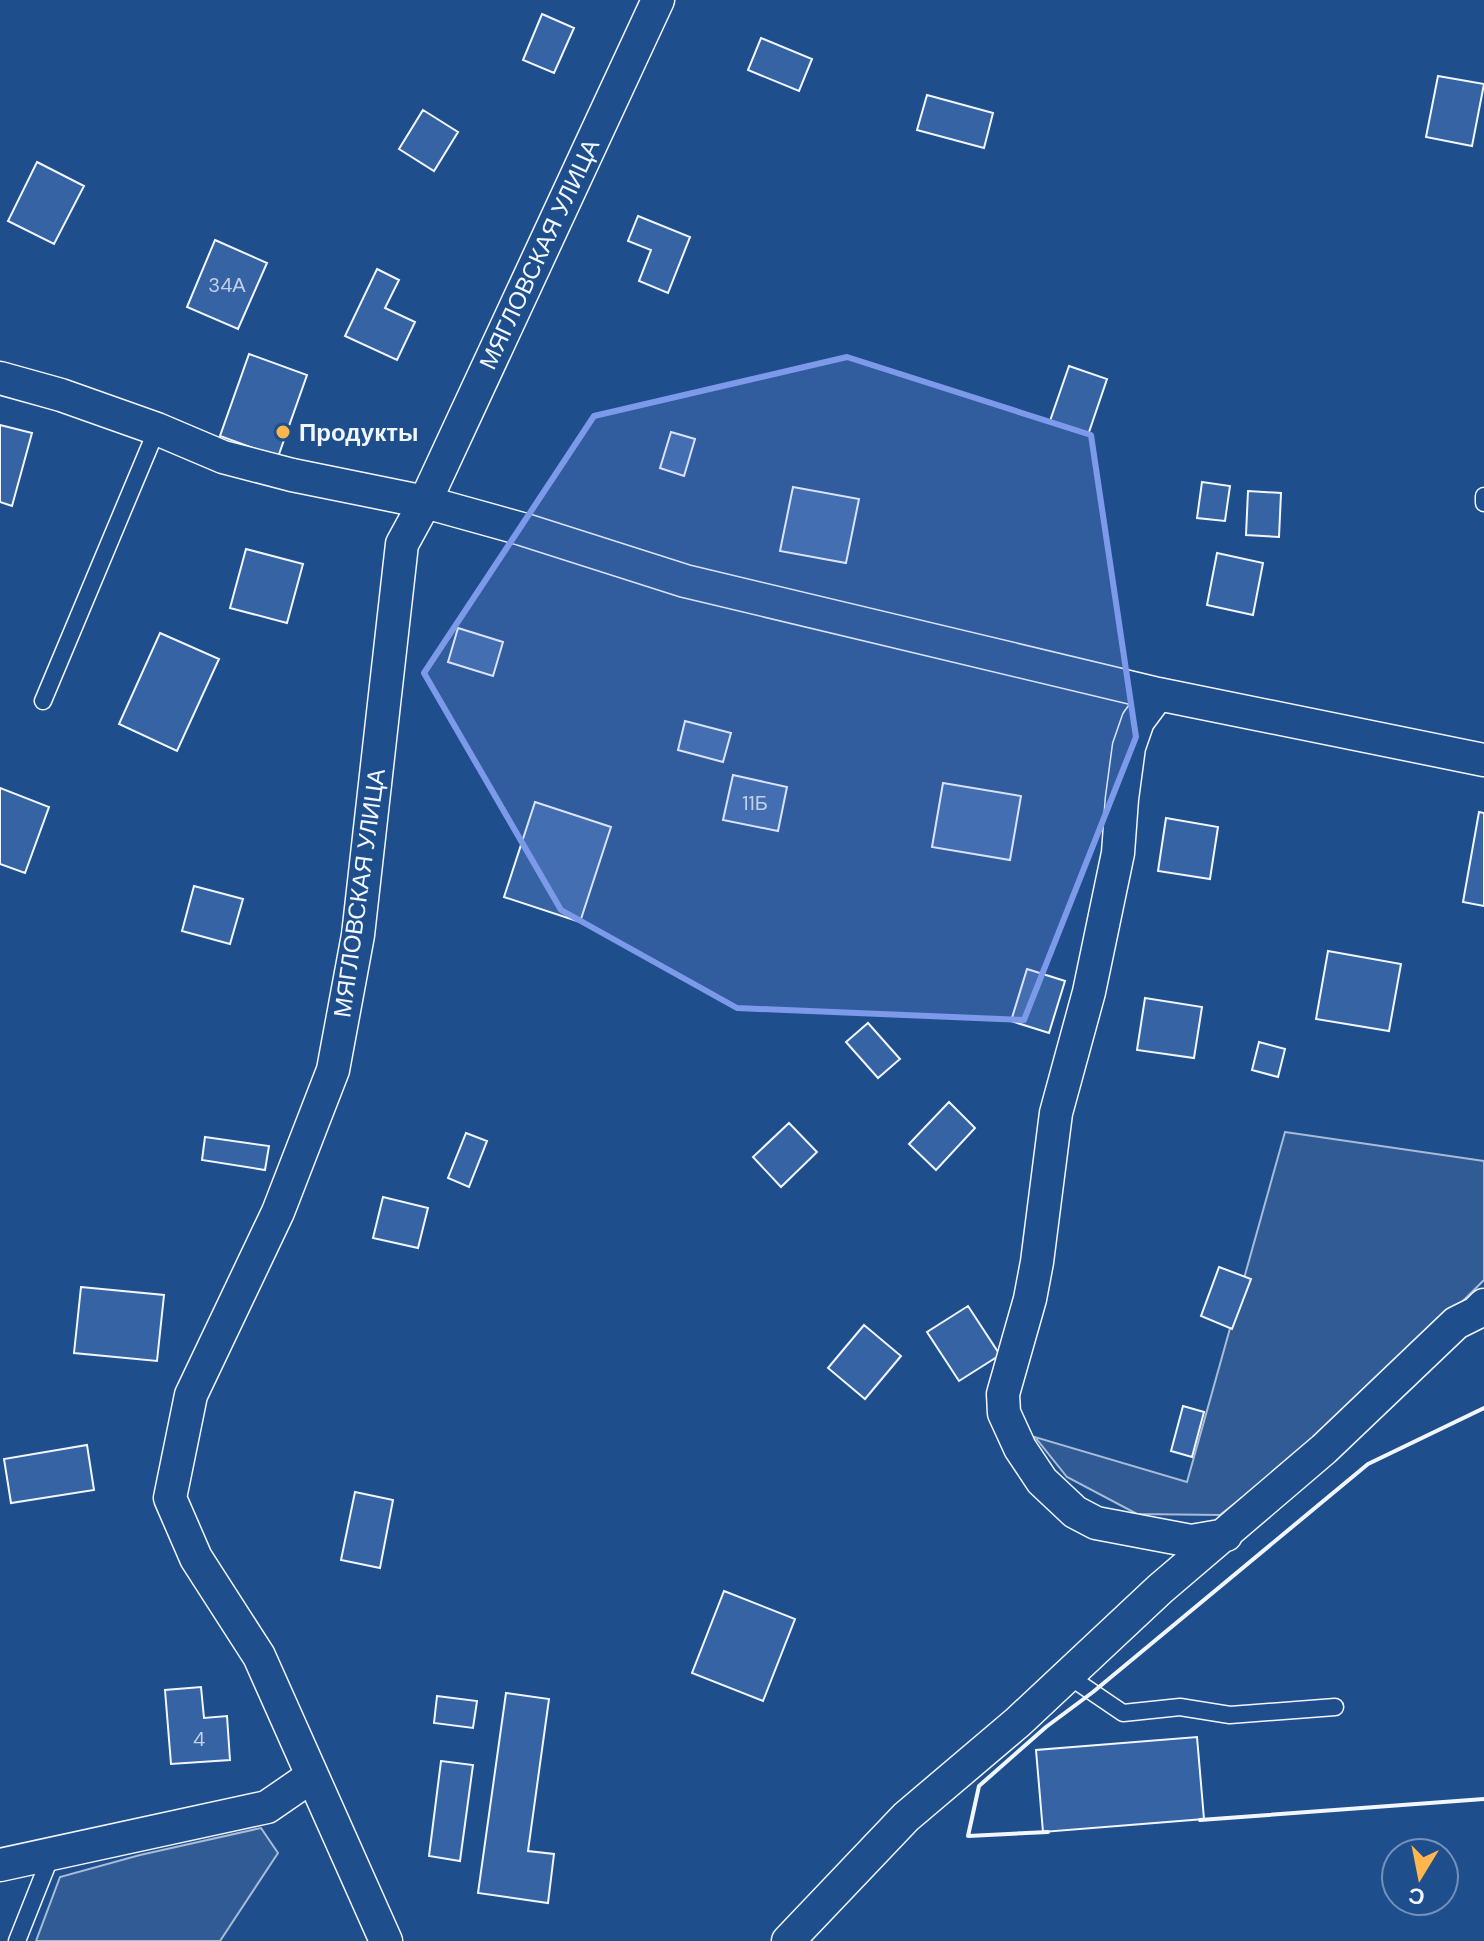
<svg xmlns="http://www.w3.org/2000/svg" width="1484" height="1941" font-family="'DM Sans',sans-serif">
<rect width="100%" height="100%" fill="#1f4e8c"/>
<path fill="#305b95" stroke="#a8bbd7" stroke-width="2" d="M1285,1132L1484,1161V1280L1353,1410L1220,1515L1137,1514L1067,1477L1035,1437L1187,1482Z
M261,1828L278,1853L220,1941H36L60,1877L140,1855Z"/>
<path fill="#3563a3" stroke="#f2f6ff" stroke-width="2" d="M542,14L574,28L554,73L523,60Z
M761,38L812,59L799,91L748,70Z
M1438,76L1484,84L1472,146L1426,137Z
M927,95L993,113L984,148L917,130Z
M423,110L458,132L434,171L399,149Z
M37,162L84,186L54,244L8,221Z
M638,216L690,237L668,293L639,281L651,250L628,241Z
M215,240L267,263L238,329L187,307Z
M377,269L399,280L385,308L415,322L397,360L345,336Z
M249,354L307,375L278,457L220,436Z
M1069,366L1107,379L1088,435L1050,421Z
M0,425L32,433L12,506L0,502Z
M671,432L695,439L684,476L660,468Z
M1202,482L1230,486L1225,521L1197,518Z
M793,487L859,499L846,563L780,551Z
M1248,491L1281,493L1279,537L1246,535Z
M246,549L303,564L287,623L230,608Z
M1217,553L1263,563L1253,615L1207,605Z
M458,628L503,642L493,676L448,662Z
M160,633L219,659L177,751L119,724Z
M685,721L731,733L723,762L678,750Z
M733,775L787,787L778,831L723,820Z
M943,783L1021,796L1010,860L932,847Z
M0,788L49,807L25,873L0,864Z
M535,802L611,827L580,922L504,897Z
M1479,812L1484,813V906L1463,902Z
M1166,818L1218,827L1210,879L1158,871Z
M194,886L243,899L230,944L182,931Z
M1328,951L1401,964L1389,1031L1316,1019Z
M1027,969L1065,981L1049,1033L1011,1021Z
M1145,998L1202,1007L1194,1058L1137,1050Z
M868,1023L900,1059L878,1078L846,1042Z
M1259,1042L1285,1049L1278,1077L1252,1070Z
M949,1102L975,1128L936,1170L909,1144Z
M789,1123L817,1152L781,1187L753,1157Z
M466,1133L487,1141L469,1187L448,1178Z
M205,1137L269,1146L265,1170L202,1160Z
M383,1197L428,1208L418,1248L373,1238Z
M1219,1267L1251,1279L1232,1329L1201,1316Z
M81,1287L164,1295L157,1361L74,1353Z
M968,1306L1000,1355L959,1381L927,1332Z
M864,1325L901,1356L865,1399L828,1368Z
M1183,1406L1204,1412L1192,1457L1171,1451Z
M87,1445L94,1490L11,1503L4,1459Z
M355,1492L393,1500L380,1568L341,1560Z
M724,1591L795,1619L763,1701L692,1673Z
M201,1687L204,1718L227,1716L230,1760L171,1764L165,1690Z
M506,1693L549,1699L528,1851L554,1854L548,1903L478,1893Z
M437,1696L477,1701L473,1728L434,1723Z
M1197,1737L1204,1819L1043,1832L1036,1750Z
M441,1761L473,1765L460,1861L429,1856Z"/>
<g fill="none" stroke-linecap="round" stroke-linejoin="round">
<defs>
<path id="lane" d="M1484,496V503
M43,701L157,429
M1067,1675L1123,1713L1180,1707L1230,1715L1335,1707
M17,1941L52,1853"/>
<path id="street" d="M0,378L61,395L157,429L223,457L292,475L425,502L522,529L685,581L1158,694L1484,760
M1158,694L1138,721L1129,747L1122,799L1118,853L1089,992L1056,1113L1037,1262L1030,1299L1003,1394L1004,1413L1020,1448L1042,1481L1075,1512L1096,1523L1191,1541L1226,1535
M0,1865L267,1807L312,1776
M386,1941L259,1656L196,1558L170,1498L191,1395L278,1212L333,1070L358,935L402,544L425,502L658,0
M788,1941L906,1817L1018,1722L1160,1589L1324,1449L1456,1323L1476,1313L1484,1305"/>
</defs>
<use href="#lane" stroke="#f2f6ff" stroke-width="19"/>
<use href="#street" stroke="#f2f6ff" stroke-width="35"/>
<use href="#lane" stroke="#1f4e8c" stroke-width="16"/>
<use href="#street" stroke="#1f4e8c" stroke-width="32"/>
<path stroke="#f2f6ff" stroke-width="4" d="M1200,1820L1484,1799
M1048,1832L968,1836L979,1786L1046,1727L1093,1692L1368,1464L1484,1408"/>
</g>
<path fill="#7d9aea" fill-opacity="0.2" stroke="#7d9aea" stroke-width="6" stroke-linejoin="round" d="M847,357L1091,435L1136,737L1024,1020L737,1008L561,910L424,673L594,416Z"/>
<circle fill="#ffb74d" stroke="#1f4e8c" stroke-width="3" cx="283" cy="432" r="8"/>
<g text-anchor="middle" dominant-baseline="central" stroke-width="6" stroke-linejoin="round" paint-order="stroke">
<g font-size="20" fill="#c3d1e8">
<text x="227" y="285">34А</text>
<text x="755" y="803">11Б</text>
<text x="199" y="1739">4</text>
</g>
<g font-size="24" fill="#f2f6ff" stroke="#1f4e8c">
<text transform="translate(539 254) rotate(-65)">МЯГЛОВСКАЯ УЛИЦА</text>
<text transform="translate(359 893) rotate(-82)">МЯГЛОВСКАЯ УЛИЦА</text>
</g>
<g font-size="24" font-weight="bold" fill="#f2f6ff" stroke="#1f4e8c" text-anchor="start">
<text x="299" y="432">Продукты</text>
</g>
</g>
<g transform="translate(1420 1877) rotate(190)"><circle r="38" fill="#1f4e8c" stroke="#7391ba" stroke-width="2"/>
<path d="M0-6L14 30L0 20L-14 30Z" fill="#ffb74d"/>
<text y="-12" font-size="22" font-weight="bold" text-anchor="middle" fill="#f2f6ff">С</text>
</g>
</svg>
